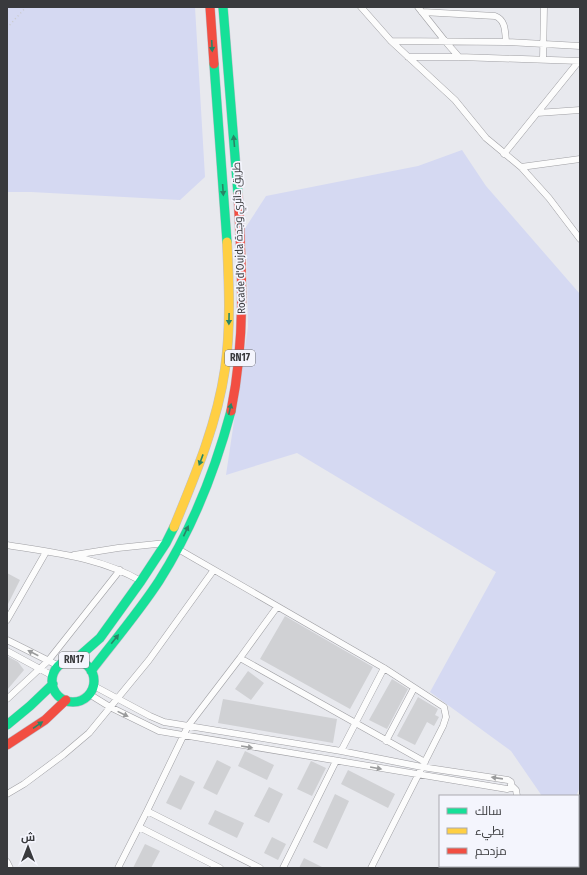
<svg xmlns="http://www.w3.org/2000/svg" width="587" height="875" font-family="'Fira Sans Condensed',Cairo,sans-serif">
<rect width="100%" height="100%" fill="#e8e9ee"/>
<path fill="#d5d9f2" d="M7,7H195L205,177L180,200L31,192H7Z
M462,150L486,186L580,294V787L576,796H542L511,751L430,692L496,572L297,453L226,475L248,327L247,260L244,230L266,196L418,166Z"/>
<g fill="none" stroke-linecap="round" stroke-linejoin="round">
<path stroke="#b3bbed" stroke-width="14" d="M578,864L580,862"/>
</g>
<path fill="#d0d1d4" d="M7,573L20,580L7,606Z
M285,616L373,667L350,709L260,659Z
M7,656L18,662L24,670L7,690Z
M248,671L264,683L251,700L235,689Z
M392,679L408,689L387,729L369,720Z
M418,697L438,709L435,715L439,717L434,726L427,722L415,745L397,736Z
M223,699L337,719L333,743L218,723Z
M245,751L274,765L267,780L238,766Z
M217,760L231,767L217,795L203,788Z
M311,761L326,768L312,796L297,789Z
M348,770L395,794L388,808L341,784Z
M180,775L195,782L181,810L166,803Z
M269,787L283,794L269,823L254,816Z
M335,794L349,801L327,849L313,842Z
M215,810L244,823L237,838L208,824Z
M272,837L286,844L278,860L264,853Z
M145,844L160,851L151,868H133Z
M304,858L324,868H299Z"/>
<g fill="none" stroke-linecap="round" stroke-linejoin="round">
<defs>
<path id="street" d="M361,7L391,41L455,100L486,138L521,167L549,198L580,239
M418,7L445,41L459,57
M422,12L495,16C506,20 505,32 506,42
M391,41L506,42L580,46
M408,57H459L580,61
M543,59L544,7
M537,113L580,110
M504,154L579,61
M521,167L580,159
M7,545C55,553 99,557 141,581
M178,549L384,668L444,707L446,717L443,726L371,868
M74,555L118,548L166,543
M7,620L46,552
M7,640L59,666
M7,651L53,676
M240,658L425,762
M89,694L110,707L159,731L507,789L511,788V782L508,780L422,767L341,751L164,722L150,716L94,686
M7,699L48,661L120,570
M386,741L414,688
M341,751L384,668
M511,785L516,790L517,796
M7,794L24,784L63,755L89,733L149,660L213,571
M147,811L260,868
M139,827L220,868
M7,862L10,868
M118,868L147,811L188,726L240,658L277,607
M283,868L336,761
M482,868L483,866"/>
<path id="fast" d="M223,7L238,194
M214,64L227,242
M75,660L100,638L141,581L166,543L174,527
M52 681a21 21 0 1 1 42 0a21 21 0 1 1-42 0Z
M91,671C114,641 138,613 159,581C192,529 215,471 231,411
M7,725L30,706L53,684"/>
<path id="slow" d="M174,527C195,476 217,424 225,369C231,327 229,285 227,242"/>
<path id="jam" d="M210,7L214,64
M231,411C246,337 242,269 238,194
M7,745L45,720L66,700"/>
</defs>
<use href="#street" stroke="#9f9fa3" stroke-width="7"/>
<use href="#fast" stroke="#bebfc9" stroke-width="10"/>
<use href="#slow" stroke="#bebfc9" stroke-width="10"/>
<use href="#jam" stroke="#bebfc9" stroke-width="10"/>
<path stroke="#cacacc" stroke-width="1.5" stroke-dasharray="1 3" stroke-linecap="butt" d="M7,28L26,7"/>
<use href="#street" stroke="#fcfcfc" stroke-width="6"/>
<use href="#fast" stroke="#16e098" stroke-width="9"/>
<use href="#slow" stroke="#ffcf43" stroke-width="9"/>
<use href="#jam" stroke="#f24e42" stroke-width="9"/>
</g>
<defs><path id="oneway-solid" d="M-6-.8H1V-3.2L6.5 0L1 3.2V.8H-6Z"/></defs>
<g fill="#298566">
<use href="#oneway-solid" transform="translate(212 46) rotate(87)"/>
<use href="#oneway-solid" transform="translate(234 141) rotate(-95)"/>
<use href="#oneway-solid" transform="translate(223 190) rotate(86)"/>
<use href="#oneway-solid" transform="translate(229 319) rotate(91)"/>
<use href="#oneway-solid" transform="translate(230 409) rotate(-78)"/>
<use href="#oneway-solid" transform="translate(201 460) rotate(110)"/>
<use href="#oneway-solid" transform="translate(186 531) rotate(-65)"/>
<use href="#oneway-solid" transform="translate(115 639) rotate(-51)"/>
<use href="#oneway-solid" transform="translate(38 725) rotate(-34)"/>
</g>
<g fill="#9a9b9c">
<use href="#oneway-solid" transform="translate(33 653) rotate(-153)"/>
<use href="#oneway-solid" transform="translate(123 714) rotate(26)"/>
<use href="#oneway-solid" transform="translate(247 747) rotate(9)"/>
<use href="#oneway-solid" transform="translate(376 768) rotate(10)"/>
<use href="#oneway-solid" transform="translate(497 778) rotate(-172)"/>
</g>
<g text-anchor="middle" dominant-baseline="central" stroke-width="3.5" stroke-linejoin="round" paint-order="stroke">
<g fill="#f4f5fd" stroke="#717277" stroke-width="1">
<rect x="225" y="350" width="30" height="16" rx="3"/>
<rect x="59" y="652" width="30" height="16" rx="3"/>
</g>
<g font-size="10" font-weight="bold" fill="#393a3d">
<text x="240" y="358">RN17</text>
<text x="74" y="660">RN17</text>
</g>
<g font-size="11" fill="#393a3d" stroke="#f4f5fd">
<text transform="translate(239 238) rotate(-92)">Rocade d'Oujda طريق دائري وجدة</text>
</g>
</g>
<rect width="587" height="875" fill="none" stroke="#393a3d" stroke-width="16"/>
<rect x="439" y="795" width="140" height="72" fill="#f4f5fd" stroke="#a9aab0"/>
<rect x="447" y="808" width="20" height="6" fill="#16e098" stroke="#a9aab0"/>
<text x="475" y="815" font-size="12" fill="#393a3d">سالك</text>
<rect x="447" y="828" width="20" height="6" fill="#ffcf43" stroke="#a9aab0"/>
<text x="475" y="835" font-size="12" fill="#393a3d">بطيء</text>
<rect x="447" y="848" width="20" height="6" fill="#f24e42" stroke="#a9aab0"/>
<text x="475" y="855" font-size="12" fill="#393a3d">مزدحم</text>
<g transform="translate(28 847)" stroke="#f4f5fd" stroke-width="3" paint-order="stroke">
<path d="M0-3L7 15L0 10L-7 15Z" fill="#393a3d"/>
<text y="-6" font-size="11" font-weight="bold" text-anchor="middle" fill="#393a3d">ش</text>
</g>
</svg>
